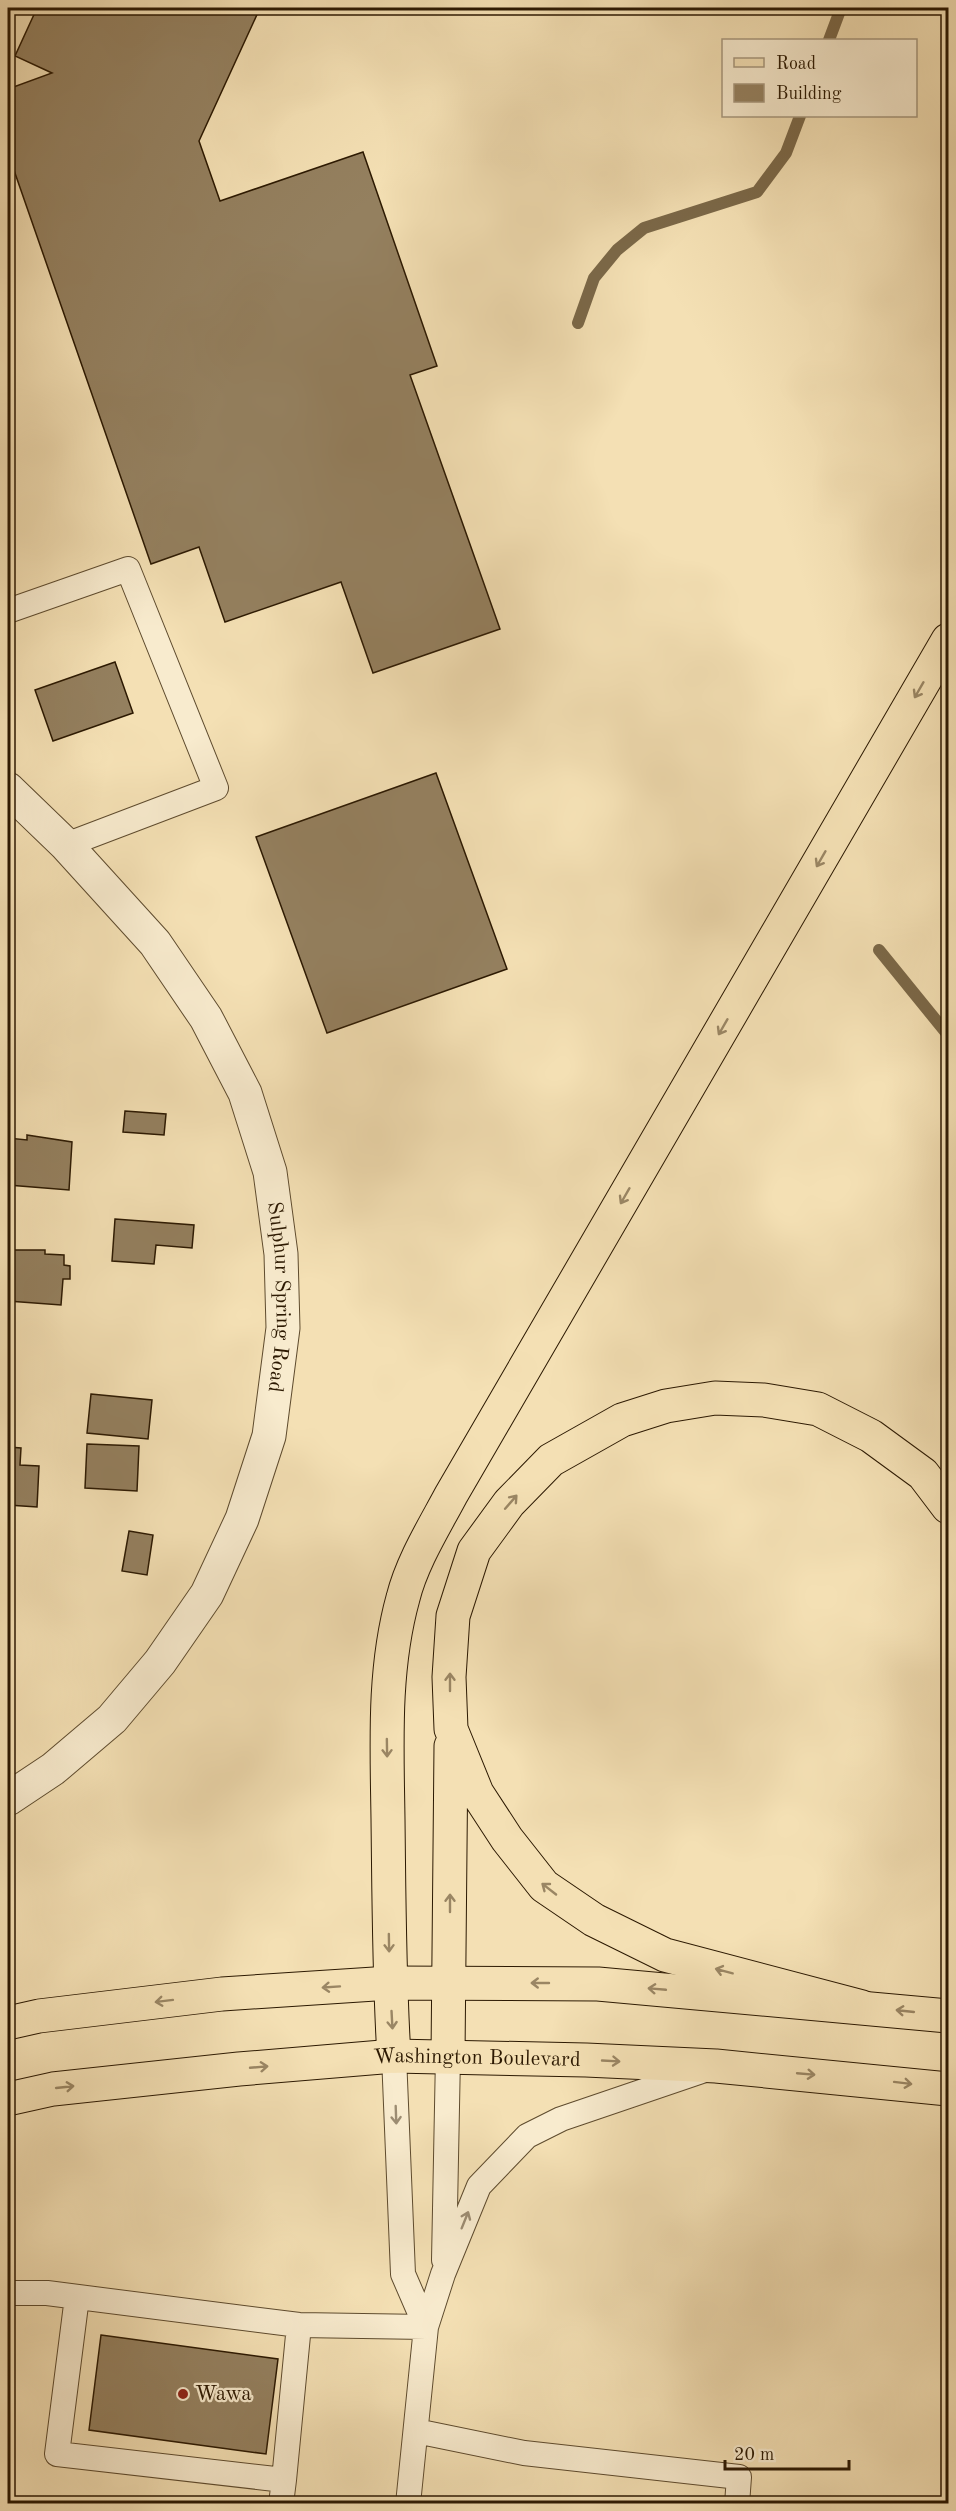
<svg xmlns="http://www.w3.org/2000/svg" width="956" height="2511" font-family="'Old Standard TT',serif">
<rect width="100%" height="100%" fill="#f4e0b4"/>
<filter id="stains"><feTurbulence type="fractalNoise" baseFrequency=".00333" numOctaves="4"/><feColorMatrix values="0 0 0 0 .2 0 0 0 0 .09 0 0 0 0 .02 0 0 0 .5 -.17"/></filter>
<radialGradient id="worn" r=".72"><stop offset=".6" stop-color="#630" stop-opacity="0"/><stop offset="1" stop-color="#630" stop-opacity=".3"/></radialGradient>
<g fill="none" stroke-linecap="round" stroke-linejoin="round">
<path stroke="#7b6848" stroke-width="12" d="M829,40L841,8
M578,323L594,278L617,250L644,228L757,192L786,153L800,116
M879,950L948,1035"/>
</g>
<path fill="#94805f" stroke="#2c1902" stroke-width="1.5" d="M37,8H260L199,141L220,201L363,152L437,366L410,375L500,629L373,673L341,582L225,622L199,547L151,564L8,153V89L52,73L15,56Z
M115,662L133,713L53,741L35,690Z
M436,773L507,969L327,1033L256,837Z
M125,1111L166,1114L164,1135L123,1132Z
M27,1135L72,1142L69,1190L8,1185V1138L27,1140Z
M115,1219L194,1225L192,1248L156,1245L154,1264L112,1261Z
M8,1250H45V1254L64,1255V1265L70,1266V1279H63L61,1305L8,1301Z
M8,1355L14,1356L10,1417H8Z
M91,1394L152,1400L148,1439L87,1433Z
M87,1444L139,1446L137,1491L85,1488Z
M8,1447L21,1448L20,1465L39,1466L37,1507L8,1505Z
M129,1531L153,1535L147,1575L122,1571Z
M101,2335L278,2359L266,2454L89,2430Z"/>
<g fill="none" stroke-linecap="round" stroke-linejoin="round">
<defs>
<path id="lane" d="M8,611L128,569L216,788L66,845
M394,2056L403,2274L426,2327
M444,2260L448,2056
M8,2293H47L299,2325L426,2327
M77,2297L57,2454L284,2480L281,2504
M416,2431L524,2453L739,2477L737,2504
M284,2480L299,2325
M408,2504L426,2327L443,2274L479,2186L527,2136L561,2119L705,2070"/>
<g id="street">
<path id="s1" d="M8,789L66,845L155,943L206,1018L245,1093L270,1172L281,1254L283,1328L269,1436L242,1519L207,1594L160,1662L112,1719L53,1769L8,1799"/>
</g>
<g id="primary">
<path d="M8,2023L39,2016L222,1994L390,1983L598,1984L948,2016"/>
<path id="s2" d="M8,2099L53,2089L239,2069L394,2056L586,2060L716,2066L948,2089"/>
</g>
<path id="highway" d="M862,2007L665,1955L594,1920L544,1886L507,1839L477,1793L451,1729L449,1677L453,1616L474,1551L509,1503L551,1460L622,1420L666,1406L715,1398L764,1400L818,1409L871,1436L923,1474L948,1507
M394,2056C389,1977 389,1898 388,1819C387,1745 383,1670 403,1598C412,1562 434,1527 451,1495L948,640
M448,2056L451,1746"/>
</defs>
<use href="#lane" stroke="#5e4b2e" stroke-width="26"/>
<use href="#street" stroke="#5e4b2e" stroke-width="35"/>
<use href="#primary" stroke="#2c1902" stroke-width="35"/>
<use href="#highway" stroke="#2c1902" stroke-width="35"/>
<use href="#lane" stroke="#f8ebce" stroke-width="24"/>
<use href="#street" stroke="#f8ebce" stroke-width="33"/>
<use href="#primary" stroke="#f4e0b4" stroke-width="33"/>
<use href="#highway" stroke="#f4e0b4" stroke-width="33"/>
</g>
<defs><path id="oneway-shaft" d="M-6 0H5M1.5-3L5.5 0L1.5 3" fill="none" stroke-width="1.6" stroke-linecap="round" stroke-linejoin="round" transform="scale(1.5)"/></defs>
<g stroke="#9a8664">
<use href="#oneway-shaft" transform="translate(919 690) rotate(120)"/>
<use href="#oneway-shaft" transform="translate(821 859) rotate(120)"/>
<use href="#oneway-shaft" transform="translate(723 1027) rotate(120)"/>
<use href="#oneway-shaft" transform="translate(625 1196) rotate(120)"/>
<use href="#oneway-shaft" transform="translate(511 1502) rotate(-49)"/>
<use href="#oneway-shaft" transform="translate(450 1682) rotate(-90)"/>
<use href="#oneway-shaft" transform="translate(387 1748) rotate(89)"/>
<use href="#oneway-shaft" transform="translate(549 1889) rotate(-142)"/>
<use href="#oneway-shaft" transform="translate(450 1903) rotate(-90)"/>
<use href="#oneway-shaft" transform="translate(389 1943) rotate(89)"/>
<use href="#oneway-shaft" transform="translate(724 1971) rotate(-165)"/>
<use href="#oneway-shaft" transform="translate(540 1983) rotate(-180)"/>
<use href="#oneway-shaft" transform="translate(331 1987) rotate(176)"/>
<use href="#oneway-shaft" transform="translate(657 1989) rotate(-175)"/>
<use href="#oneway-shaft" transform="translate(164 2001) rotate(173)"/>
<use href="#oneway-shaft" transform="translate(905 2011) rotate(-174)"/>
<use href="#oneway-shaft" transform="translate(392 2020) rotate(87)"/>
<use href="#oneway-shaft" transform="translate(611 2061) rotate(3)"/>
<use href="#oneway-shaft" transform="translate(259 2067) rotate(-5)"/>
<use href="#oneway-shaft" transform="translate(806 2074) rotate(5)"/>
<use href="#oneway-shaft" transform="translate(903 2083) rotate(7)"/>
<use href="#oneway-shaft" transform="translate(65 2087) rotate(-6)"/>
</g>
<g stroke="#9c8c72">
<use href="#oneway-shaft" transform="translate(396 2115) rotate(88)"/>
<use href="#oneway-shaft" transform="translate(465 2220) rotate(-68)"/>
</g>
<circle fill="#8f2418" stroke="#f8ebce" stroke-width="2" cx="183" cy="2394" r="6"/>
<g text-anchor="middle" dominant-baseline="central" stroke-width="4.5" stroke-linejoin="round" paint-order="stroke">
<g font-size="21" fill="#2c1902" stroke="#f8ebce">
<text stroke="none"><textPath href="#s1" startOffset="597">Sulphur Spring Road</textPath></text>
<text stroke="none"><textPath href="#s2" startOffset="472">Washington Boulevard</textPath></text>
</g>
<g font-size="21" fill="#2c1902" stroke="#f8ebce" text-anchor="start">
<text x="195" y="2394">Wawa</text>
</g>
</g>
<rect width="956" height="2511" fill="none" stroke="#f4e0b4" stroke-width="30"/>
<rect x="9" y="9" width="938" height="2493" fill="none" stroke="#2c1902" stroke-width="3"/>
<rect x="15" y="15" width="926" height="2481" fill="none" stroke="#2c1902" stroke-width="1.5"/>
<rect x="722" y="39" width="195" height="78" fill="#f8ebce" stroke="#a6977c" stroke-width="1.5"/>
<rect x="734" y="58" width="30" height="9" fill="#f4e0b4" stroke="#a6977c" stroke-width="1.5"/>
<text x="776" y="69" font-size="18" fill="#2c1902">Road</text>
<rect x="734" y="84" width="30" height="18" fill="#94805f" stroke="#a6977c" stroke-width="1.5"/>
<text x="776" y="99" font-size="18" fill="#2c1902">Building</text>
<path d="M725 2460v9h124v-9" fill="none" stroke="#2c1902" stroke-width="3"/>
<text x="734" y="2460" font-size="18" fill="#2c1902" stroke="#f8ebce" stroke-width="4.5" paint-order="stroke">20 m</text>
<rect width="100%" height="100%" filter="url(#stains)"/>
<rect width="100%" height="100%" fill="url(#worn)"/>
</svg>
